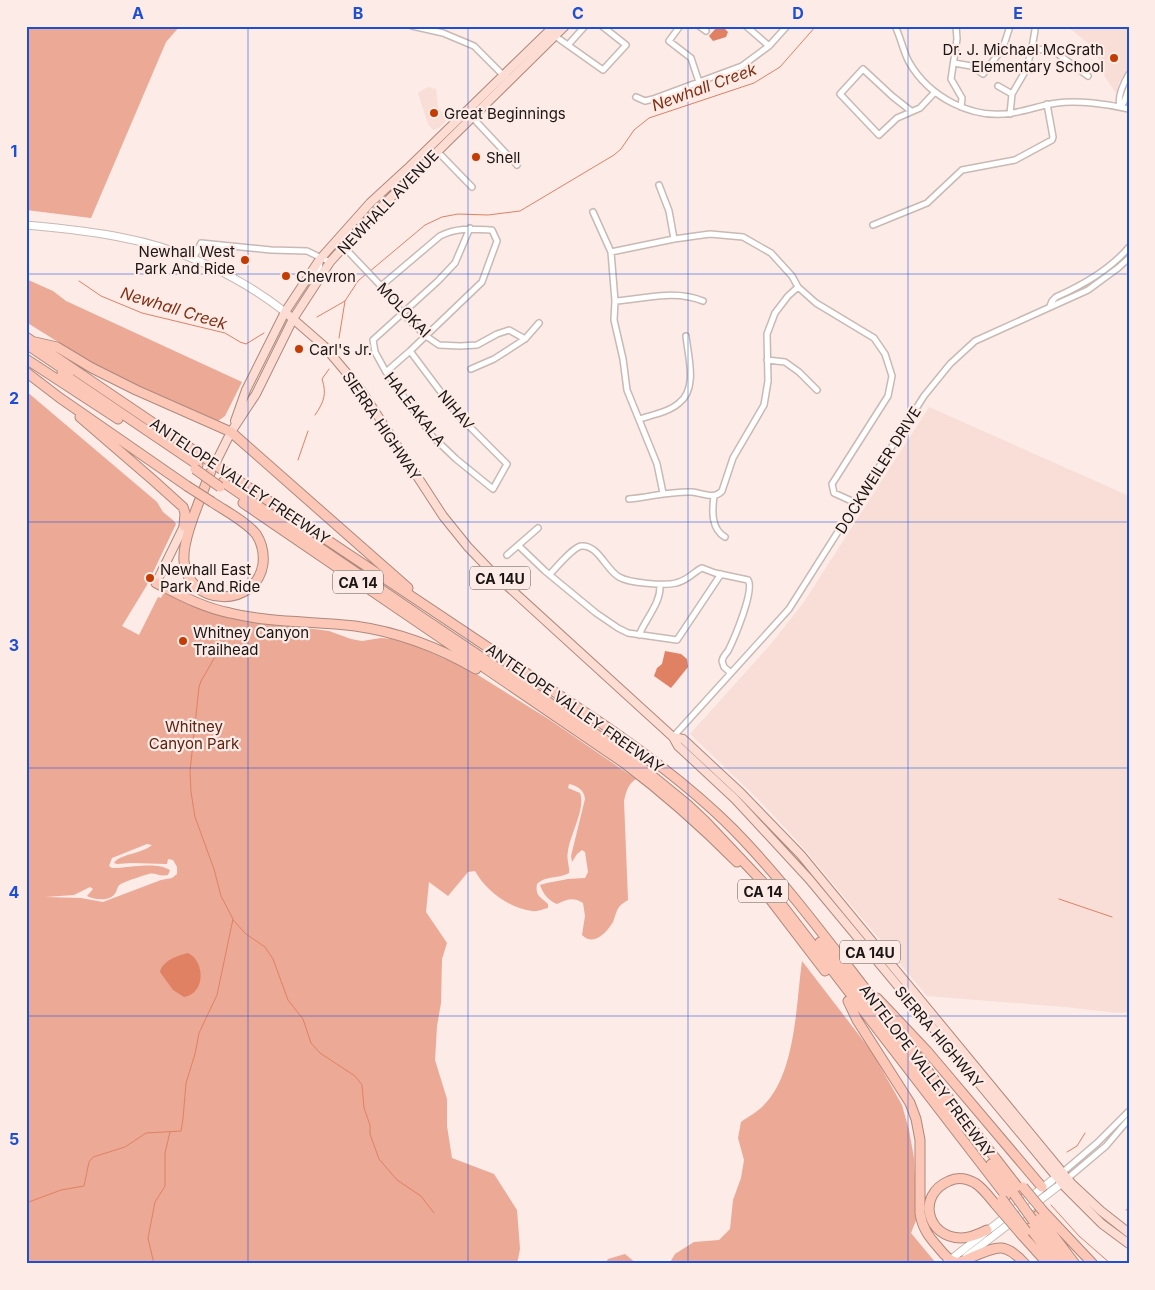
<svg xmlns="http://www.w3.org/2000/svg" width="1155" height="1290" font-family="Inter,sans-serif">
<rect width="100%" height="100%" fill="#fcebe6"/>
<path fill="#f8ded7" d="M1067,26H1129V67L1119,83L1116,93L1105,77L1095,49Z
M428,87L436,89L438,108L448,119L439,128L433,130L428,124L418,93Z
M929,407L1129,496V1012L1118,1013L1065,1007L927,996L799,843L758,799L690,734L771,644L804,602Z"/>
<path fill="#eca995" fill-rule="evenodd" d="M26,26H180L166,42L91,218L26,210Z
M26,279L53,291L66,301L242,382L225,416L218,421L103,370L26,322Z
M26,391L157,502L163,512L174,521L176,524L147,585L122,626L139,635L158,597L161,598L163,594L166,593L207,611L230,618L329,631L351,639L362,641L381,638L392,639L416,646L470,670L550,720L636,779C628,784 626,792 624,801L628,900C625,902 621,904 619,907C616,911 615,917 613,922C607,932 594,947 582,935L585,916L583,903C573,897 568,899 557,904C549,901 543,894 540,885L547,883L568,879L585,878L588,872L585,852L582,850L577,854L572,862L571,856L585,799C584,790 578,786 569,784L568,788L580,793C586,808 570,835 568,851C566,860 570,867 569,873C559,879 546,875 537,884C535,896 540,896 548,904V908C543,909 537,912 532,911C508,907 487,892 475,871L468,872L448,896L429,882L426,912L447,943L442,959L441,1003L437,1026L435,1060L447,1099V1126L452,1158L494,1174L517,1210L520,1249L517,1264H26V896H28L26,894ZM147,844L152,845C142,854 119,854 114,863L117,864L131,863L167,864L168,859L173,860L177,867V874L172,878L161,880L103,902L81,898L45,897L74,895L90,887L93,889L87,896C94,900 111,902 116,892C118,888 117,885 123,883C130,880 141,876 149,874C155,872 159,877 168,875L170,870C156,861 129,868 112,868L109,866L112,858Z
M802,961L872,1052L902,1105L909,1130L914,1158L917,1218L911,1233L935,1262L933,1264H669L675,1254L694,1242L719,1240L730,1229L733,1200L741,1178L744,1160L738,1138L741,1122C748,1117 757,1112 763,1106C796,1074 796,1004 802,961Z
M625,1254L637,1264H605L608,1259Z"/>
<path fill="#e08164" d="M717,27L724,28L728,32L726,37L713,41L709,36Z
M665,651L681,654L687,659L688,667L671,688L654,676L657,668L662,664Z
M188,953C205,961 206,993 184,997L173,990L160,972C163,960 177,956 188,953Z"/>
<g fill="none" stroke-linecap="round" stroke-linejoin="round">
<path stroke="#e08164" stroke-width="1" d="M369,272L425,225L442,217L458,214L488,215L520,211L614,155L621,149L634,130L649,118L754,83L780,67L816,26
M79,281L101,296L142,313L225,333L240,342L246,344L264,333
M317,317L345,301L358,281L366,274
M339,338L345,301
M315,415C324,402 327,394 322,379L329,369
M298,460L308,431
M1059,899L1112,917
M233,920L246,934L265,947L273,959L288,1000L303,1019L311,1043L320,1053L355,1076L362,1085L364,1108L370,1125V1134L379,1159L397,1180L421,1196L434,1213
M1067,1152L1077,1146L1085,1133
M26,1203L61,1190L84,1186L89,1162L93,1157L125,1147L146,1133L181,1131L183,1119L186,1083L195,1054L199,1033L217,995L233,919L221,896L214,869L195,817L191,792L190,771L199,687L201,681L230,631
M1051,1205L1079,1236L1111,1264
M1126,1210L1129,1208
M154,1264L148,1238L155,1202L165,1186V1153L170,1132"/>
<defs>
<path id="street" d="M412,26L443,33L474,46L503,75
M680,26L669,41L691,58L699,82
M699,26L706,31
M746,26L769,46
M895,26C901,38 903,51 909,62C929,97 972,120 1012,113C1027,111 1041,105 1057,103C1077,100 1108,104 1129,109
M956,26L957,39L951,79L962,98L961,107
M555,36L603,70L626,45L602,26
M568,45L585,26
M1032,48L1055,52L1088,76
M954,63L971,66L983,74L1003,48L1010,26
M998,86L1012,94
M636,97L645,101L653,99L742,66L769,46L787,26
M1120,107C1117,96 1123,84 1129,74
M1120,107L1124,102L1129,88
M911,111L892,96L863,69L840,94L879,135L897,118L920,108L935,92
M1010,114L1012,94L1026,70L1032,48L1035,30
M472,117L517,165
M437,151L472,187
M659,185L669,211L674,239
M593,212L611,252L615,301L614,320L623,359L627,390L657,464L663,493
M873,225L927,203L962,170L1015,160L1052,140L1053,137L1047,104
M347,233L344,237L343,246L381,286L402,313L426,336L439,345L460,346L477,345L497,334L509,330L525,339
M611,252L674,239L710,234L743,237L771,253L792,276L798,287L816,303L874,338L885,354L892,376L888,396L832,484L834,493L856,503
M193,259L201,243L271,250L307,251L330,262
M314,285C313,272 322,270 320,259
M381,286L440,236C457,227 474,229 492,230L497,241L482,282L410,351L386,372
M615,301C645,299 674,289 703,301
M1050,306L1052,301L1056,297C1083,285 1110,270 1129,247
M410,351L458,415L507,464L493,489L456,459L432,436L386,372L375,352L373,340L438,281L455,263L470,228
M767,360L785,362L799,372L817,390
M471,369L494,359L525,339L539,323
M639,419C652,415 669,412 679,403C698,389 688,356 686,336
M714,496C712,511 711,529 725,537
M629,499C651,497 670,491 692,492C702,493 714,500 722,491L733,458L764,405L768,381L767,334L775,313L788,296L798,287
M519,546L545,571L596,613L618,628L628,633L677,640L721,574
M507,555L538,528
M550,574C557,567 572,548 581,546C598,544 606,570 619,577C629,583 665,586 676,583C689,580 693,572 702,568L715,573L748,580C755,590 734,639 728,651C725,655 723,656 722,661L724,667L731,673
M639,635C646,618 661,603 660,585
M673,737L789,609L924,396L950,364L975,341L1088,290L1118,268L1129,258
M1063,1172L1097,1143L1129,1111
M1068,1178L1106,1146L1129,1119"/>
<path id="secondary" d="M26,225C59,228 92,231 124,238C182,249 239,276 285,312
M966,1257L1066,1180
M945,1264L1060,1174"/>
<path id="primary" d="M285,312L324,346L361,390L443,516L468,547L492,572L673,737L678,746L735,799L809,879L1065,1187L1102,1224L1129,1244
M235,421L246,390L285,312L320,259L370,203L407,169L554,26
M208,478L231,432L256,394L293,319L330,262L369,219L565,26
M156,583L186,522
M673,737L683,739L741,793L801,855L1072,1184L1101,1211L1129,1233"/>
<path id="highway" d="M26,337L202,456
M35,342L57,347L92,368L136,390L231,432L408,588
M26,344L69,373
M26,359L118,419
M26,372L60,398L187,486
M62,373L198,465
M80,417L153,480L183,507L185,513L184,526
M210,473C202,496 182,538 184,561C188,607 256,609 263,564C264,554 262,543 256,534C245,521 227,512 212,502
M227,473L604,725C649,756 694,790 733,829C786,883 831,945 877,1004C924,1067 972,1128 1020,1190
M223,482L423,618L605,740L639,765L688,805L706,822L772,892L1006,1196
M243,503L624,763C664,793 701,826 737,862
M156,583C180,595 204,608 230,613C271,623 313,621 355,626C398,632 438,647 476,669
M760,886L825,971
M820,942L962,1126
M877,998L927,1051L1042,1187
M848,1001L857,1020L910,1103L916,1119L920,1140V1213C922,1227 928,1236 938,1247C942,1252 948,1260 955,1262C960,1263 966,1260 970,1258C996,1247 1004,1240 1025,1264
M991,1164L1014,1194
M1043,1211L1093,1264
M1038,1215L1075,1264
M1032,1219L1066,1264
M1030,1228L1057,1264
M987,1230C979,1234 970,1238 961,1238C927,1238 916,1195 949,1181C957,1177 966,1178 975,1183C983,1188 990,1198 996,1205
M1021,1234L1048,1264"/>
</defs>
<use href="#street" stroke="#c9b9b4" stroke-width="8"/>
<use href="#secondary" stroke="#c9b9b4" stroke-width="9"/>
<use href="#primary" stroke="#ad897d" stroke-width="10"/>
<use href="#highway" stroke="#ad897d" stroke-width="11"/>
<use href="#street" stroke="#fff" stroke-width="5"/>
<use href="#secondary" stroke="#fff" stroke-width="7"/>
<use href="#primary" stroke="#fdddd3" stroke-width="8"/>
<use href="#highway" stroke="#fcc7b6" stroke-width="9"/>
<defs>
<path id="highway-bridge" d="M202,456L227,473
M195,469L220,487
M187,486L212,502
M1023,1187L1043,1211
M1014,1194L1032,1219
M1002,1199L1026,1231
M996,1205L1021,1234"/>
</defs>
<use href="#highway-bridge" stroke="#ad897d" stroke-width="11" stroke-linecap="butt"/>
<use href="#highway-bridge" stroke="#fcc7b6" stroke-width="9"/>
</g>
<path fill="none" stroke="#1d4ed8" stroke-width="1" stroke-opacity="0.55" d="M248,26V1264M468,26V1264M688,26V1264M908,26V1264M26,274H1129M26,522H1129M26,768H1129M26,1016H1129"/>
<g fill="#c33c04" stroke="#fcebe6" stroke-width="2">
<circle cx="1114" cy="58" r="5"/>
<circle cx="434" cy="113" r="5"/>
<circle cx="476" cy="157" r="5"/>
<circle cx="245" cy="260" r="5"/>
<circle cx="286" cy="276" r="5"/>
<circle cx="299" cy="349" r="5"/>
<circle cx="150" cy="578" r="5"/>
<circle cx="183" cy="641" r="5"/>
</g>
<g text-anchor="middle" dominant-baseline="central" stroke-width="4.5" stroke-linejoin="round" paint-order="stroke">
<g fill="#fcebe6" stroke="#5e5653" stroke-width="1">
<rect x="470" y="566.5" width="60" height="23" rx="4"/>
<rect x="333" y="570.5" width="50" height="23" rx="4"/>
<rect x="738" y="879.5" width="50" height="23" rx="4"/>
<rect x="840" y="940.5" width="60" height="23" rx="4"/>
</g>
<g font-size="14" font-weight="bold" fill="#1b1614">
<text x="500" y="578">CA 14U</text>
<text x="358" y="582">CA 14</text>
<text x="763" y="891">CA 14</text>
<text x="870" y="952">CA 14U</text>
</g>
<g font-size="15" fill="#1b1614" stroke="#fcebe6" text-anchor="start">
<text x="1104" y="49" text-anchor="end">Dr. J. Michael McGrath<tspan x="1104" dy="17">Elementary School</tspan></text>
<text x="444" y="113">Great Beginnings</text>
<text x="486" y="157">Shell</text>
<text x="235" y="251" text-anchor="end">Newhall West<tspan x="235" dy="17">Park And Ride</tspan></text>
<text x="296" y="276">Chevron</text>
<text x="309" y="349">Carl's Jr.</text>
<text x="160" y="569">Newhall East<tspan x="160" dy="17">Park And Ride</tspan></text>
<text x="193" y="632">Whitney Canyon<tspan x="193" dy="17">Trailhead</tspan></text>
</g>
<g font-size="15" fill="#1b1614" stroke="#fcebe6">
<text transform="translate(388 202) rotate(-46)">NEWHALL AVENUE</text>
<text transform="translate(404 310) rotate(46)">MOLOKAI</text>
<text transform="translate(415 409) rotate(52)">HALEAKALA</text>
<text transform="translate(456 410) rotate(50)">NIHAV</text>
<text transform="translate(382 426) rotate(56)">SIERRA HIGHWAY</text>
<text transform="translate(878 470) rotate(-58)">DOCKWEILER DRIVE</text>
<text transform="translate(240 481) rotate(34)">ANTELOPE VALLEY FREEWAY</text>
<text transform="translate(575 708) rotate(35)">ANTELOPE VALLEY FREEWAY</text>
<text transform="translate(939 1037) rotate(50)">SIERRA HIGHWAY</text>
<text transform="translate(927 1071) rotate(53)">ANTELOPE VALLEY FREEWAY</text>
</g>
<g font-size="15" fill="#5e220f" stroke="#fcebe6">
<text x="194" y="726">Whitney<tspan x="194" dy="17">Canyon Park</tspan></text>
</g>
<g font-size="16" font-style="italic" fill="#822d11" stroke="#fcebe6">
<text transform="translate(704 87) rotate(-20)">Newhall Creek</text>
<text transform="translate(174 308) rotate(17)">Newhall Creek</text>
</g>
</g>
<rect width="1155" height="1290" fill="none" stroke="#fcebe6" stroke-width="55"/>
<rect x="28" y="28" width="1100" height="1234" fill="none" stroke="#1d4ed8" stroke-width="2"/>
<g font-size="16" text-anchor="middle" font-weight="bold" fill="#1d4ed8">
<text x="138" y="19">A</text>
<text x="358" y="19">B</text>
<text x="578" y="19">C</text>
<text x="798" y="19">D</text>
<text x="1018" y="19">E</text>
<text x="14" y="157">1</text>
<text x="14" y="404">2</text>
<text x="14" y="651">3</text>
<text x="14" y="898">4</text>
<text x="14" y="1145">5</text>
</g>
</svg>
